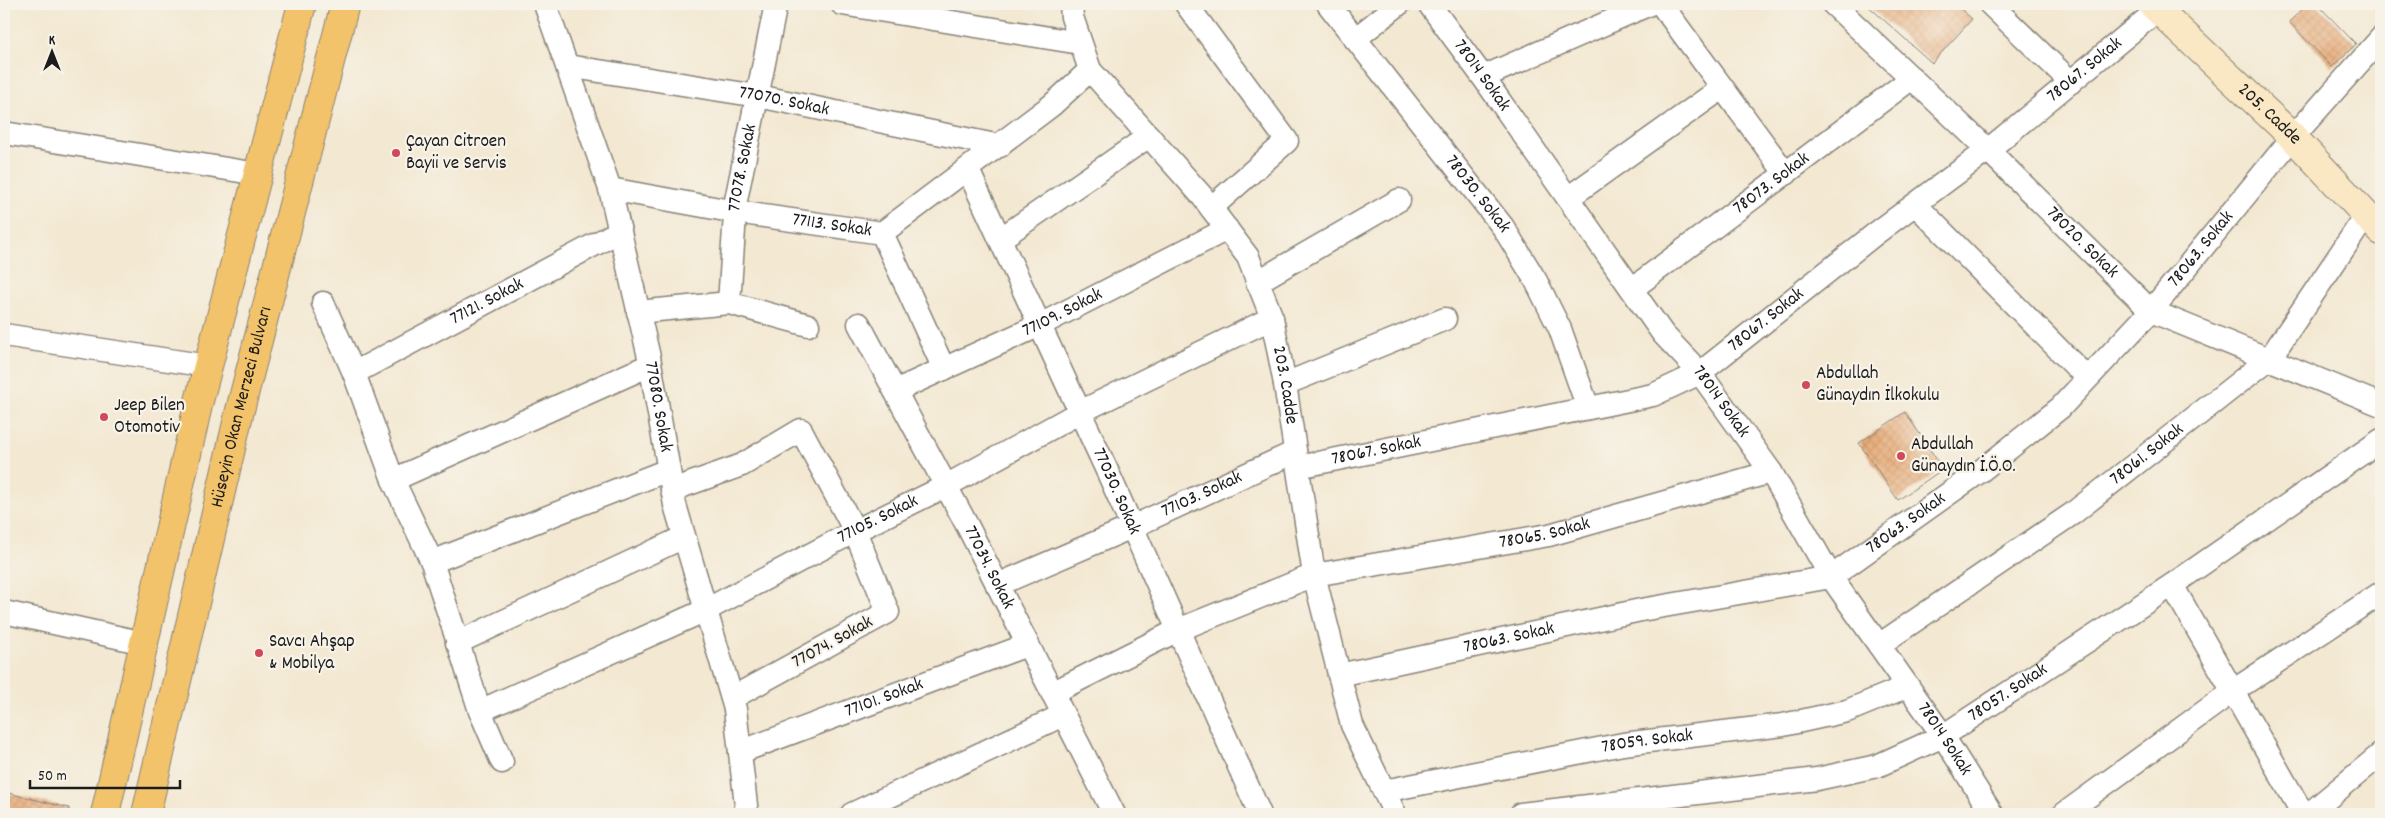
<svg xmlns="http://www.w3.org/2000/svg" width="2385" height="818" font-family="Dekko,sans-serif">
<defs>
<pattern id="building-cross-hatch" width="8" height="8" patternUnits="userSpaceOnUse" patternTransform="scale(1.25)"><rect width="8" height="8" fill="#e7a772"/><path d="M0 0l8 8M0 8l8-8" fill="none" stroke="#c68f62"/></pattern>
</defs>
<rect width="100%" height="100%" fill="#f7f3e8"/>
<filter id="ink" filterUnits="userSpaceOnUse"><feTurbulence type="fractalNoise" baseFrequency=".02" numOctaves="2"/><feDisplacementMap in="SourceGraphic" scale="10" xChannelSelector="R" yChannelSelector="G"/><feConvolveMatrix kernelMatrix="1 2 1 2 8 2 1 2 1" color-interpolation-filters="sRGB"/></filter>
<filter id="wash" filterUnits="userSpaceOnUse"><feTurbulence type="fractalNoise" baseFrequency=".0096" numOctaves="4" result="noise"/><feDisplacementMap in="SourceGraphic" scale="20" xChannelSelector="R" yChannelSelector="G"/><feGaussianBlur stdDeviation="1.12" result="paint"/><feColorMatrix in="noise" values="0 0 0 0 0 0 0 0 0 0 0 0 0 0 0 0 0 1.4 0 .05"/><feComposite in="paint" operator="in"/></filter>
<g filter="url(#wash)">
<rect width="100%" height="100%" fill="#f3e8d2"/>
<g id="blocks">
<path fill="url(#building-cross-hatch)" d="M1866,4H1955L1972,19L1932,63Z
M2308,4H2317L2356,44L2332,67L2289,22Z
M1905,412L1943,469L1898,500L1859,443Z
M8,793L69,808L68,814H4Z"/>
</g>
</g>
<g filter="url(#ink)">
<use href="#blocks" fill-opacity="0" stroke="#888277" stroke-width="1"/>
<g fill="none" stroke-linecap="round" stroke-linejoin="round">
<defs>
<g id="street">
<path id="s1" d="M545,4L610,189L649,357L675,505L735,709L747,814"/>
<path d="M842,4L1080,43"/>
<path id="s2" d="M1071,4L1072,17L1090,70L1202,196L1248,257L1272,318L1285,384L1314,575L1352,725L1395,814"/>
<path d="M1186,4L1287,141L1211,208"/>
<path id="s3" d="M1328,4L1503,227L1536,281L1560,329L1588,408"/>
<path id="s4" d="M1429,4L1483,77L1663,334L1700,373L1771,472L1831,577L1943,736L1992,814"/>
<path d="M1661,4L1786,174"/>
<path id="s5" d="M1833,4L1988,150L2151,311L2381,405"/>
<path d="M1990,4L2071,82"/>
<path d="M1355,39L1399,4"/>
<path id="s6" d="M567,66L758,96L1000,146"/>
<path d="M1483,77L1650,4"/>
<path d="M4,133L258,174"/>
<path id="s7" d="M968,170L1109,475L1260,814"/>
<path id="s8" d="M610,189L736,212L882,233L1052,105L1090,70"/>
<path d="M1568,198L1722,88"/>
<path d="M1916,205L2087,378"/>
<path d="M882,233L944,369"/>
<path d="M1000,239L1149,136"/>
<path d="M1257,282L1399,200"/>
<path id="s9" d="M1632,289L1912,78"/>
<path d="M323,303L354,373L393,480L432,562L480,711L502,762"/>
<path id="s10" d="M729,303L736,200L776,4"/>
<path d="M638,312L729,303L808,325"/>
<path id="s11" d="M859,324L968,527L1114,814"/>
<path d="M4,335L208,366"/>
<path id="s12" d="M354,373L620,231"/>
<path d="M1285,384L1445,319"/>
<path id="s13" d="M895,391L1040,325L1227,229"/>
<path id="s14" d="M1298,467L1653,395L1700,373L1875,234L1988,150L2165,4"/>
<path d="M393,480L650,365"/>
<path d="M672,490L742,465L801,430L855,531L888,612L732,698"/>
<path d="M432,562L668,470"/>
<path id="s15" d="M997,585L1132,527L1295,452"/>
<path d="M2172,585L2303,814"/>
<path d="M4,612L144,643"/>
<path d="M457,643L684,537"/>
<path id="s16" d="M1879,645L2072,514L2270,358L2367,214"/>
<path id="s17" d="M1339,675L1641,610L1831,577L1982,470L2060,408L2151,311L2293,137L2381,38"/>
<path id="s18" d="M1052,693L1178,630L1314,575L1549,535L1771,472"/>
<path id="s19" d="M480,711L706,610L855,531L946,486L1080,412L1272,318"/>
<path id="s20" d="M740,752L1027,645"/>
<path id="s21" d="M1384,791L1623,744L1783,725L1847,711L1908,686"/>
<path d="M852,814L1063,715"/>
<path id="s22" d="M1521,814L1817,779L1877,766L1943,736L2172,585L2381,440"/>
<path d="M2064,814L2233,691L2381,593"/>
<path d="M2309,814L2381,754"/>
</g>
<g id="secondary">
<path id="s23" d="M2152,4L2293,137L2381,231"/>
</g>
<g id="primary">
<path d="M105,814L199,401L302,4"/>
<path id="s24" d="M146,814L239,414L345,4"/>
</g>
</defs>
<use href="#street" stroke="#888277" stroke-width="25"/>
<use href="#secondary" stroke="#888277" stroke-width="30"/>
<use href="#primary" stroke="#888277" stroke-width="30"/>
<use href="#street" stroke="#fff" stroke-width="22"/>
<use href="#secondary" stroke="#fae7c3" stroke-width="28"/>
<use href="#primary" stroke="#f2c36a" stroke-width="28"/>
</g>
</g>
<g fill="#d1495b" stroke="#f7f3e8" stroke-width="2">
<circle cx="396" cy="153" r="5"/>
<circle cx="1806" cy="385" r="5"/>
<circle cx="104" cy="417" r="5"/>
<circle cx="1901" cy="456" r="5"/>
<circle cx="259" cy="653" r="5"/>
</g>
<g text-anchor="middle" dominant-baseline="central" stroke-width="4.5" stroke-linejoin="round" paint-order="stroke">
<g font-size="19" fill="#1c1c1c" stroke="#f7f3e8">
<text stroke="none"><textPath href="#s14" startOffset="904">78067. Sokak</textPath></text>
<text stroke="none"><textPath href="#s4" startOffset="89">78014 Sokak</textPath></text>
<text stroke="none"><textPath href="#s6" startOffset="220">77070. Sokak</textPath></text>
<text stroke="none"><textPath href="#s23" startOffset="161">205. Cadde</textPath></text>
<text stroke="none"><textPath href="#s10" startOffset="136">77078. Sokak</textPath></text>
<text stroke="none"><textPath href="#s9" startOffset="175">78073. Sokak</textPath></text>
<text stroke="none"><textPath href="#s3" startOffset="242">78030. Sokak</textPath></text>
<text stroke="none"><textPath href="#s8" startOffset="225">77113. Sokak</textPath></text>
<text stroke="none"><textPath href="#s5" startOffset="345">78020. Sokak</textPath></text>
<text stroke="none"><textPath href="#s17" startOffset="999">78063. Sokak</textPath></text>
<text stroke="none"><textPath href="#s12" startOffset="151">77121. Sokak</textPath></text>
<text stroke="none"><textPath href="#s13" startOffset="185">77109. Sokak</textPath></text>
<text stroke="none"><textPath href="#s14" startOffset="499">78067. Sokak</textPath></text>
<text stroke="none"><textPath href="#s2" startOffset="448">203. Cadde</textPath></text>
<text stroke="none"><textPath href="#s4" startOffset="494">78014 Sokak</textPath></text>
<text stroke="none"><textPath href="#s1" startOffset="419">77080. Sokak</textPath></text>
<text stroke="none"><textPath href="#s24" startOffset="418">Hüseyin Okan Merzeci Bulvarı</textPath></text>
<text stroke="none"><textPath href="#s14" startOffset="80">78067. Sokak</textPath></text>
<text stroke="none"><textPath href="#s16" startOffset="329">78061. Sokak</textPath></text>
<text stroke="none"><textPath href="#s7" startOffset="354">77030. Sokak</textPath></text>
<text stroke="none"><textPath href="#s15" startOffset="224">77103. Sokak</textPath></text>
<text stroke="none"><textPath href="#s19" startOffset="442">77105. Sokak</textPath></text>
<text stroke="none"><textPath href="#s17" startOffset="594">78063. Sokak</textPath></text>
<text stroke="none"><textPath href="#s18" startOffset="522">78065. Sokak</textPath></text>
<text stroke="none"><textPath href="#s11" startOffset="276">77034. Sokak</textPath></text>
<text stroke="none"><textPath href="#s17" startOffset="174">78063. Sokak</textPath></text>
<text transform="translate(833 643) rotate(-29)">77074. Sokak</text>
<text stroke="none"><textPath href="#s22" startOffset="510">78057. Sokak</textPath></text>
<text stroke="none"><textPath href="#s20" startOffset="154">77101. Sokak</textPath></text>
<text stroke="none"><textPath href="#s4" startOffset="899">78014 Sokak</textPath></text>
<text stroke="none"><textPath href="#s21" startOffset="268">78059. Sokak</textPath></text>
</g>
<g font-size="19" fill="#1c1c1c" stroke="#f7f3e8" text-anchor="start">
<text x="406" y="142">Çayan Citroen<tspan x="406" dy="22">Bayii ve Servis</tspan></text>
<text x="1816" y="374">Abdullah<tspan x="1816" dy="22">Günaydın İlkokulu</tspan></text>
<text x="114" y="406">Jeep Bilen<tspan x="114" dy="22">Otomotiv</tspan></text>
<text x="1911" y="445">Abdullah<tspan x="1911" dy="22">Günaydın İ.Ö.O.</tspan></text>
<text x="269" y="642">Savcı Ahşap<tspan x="269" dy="22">&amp; Mobilya</tspan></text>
</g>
</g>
<rect width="2385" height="818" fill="none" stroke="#f7f3e8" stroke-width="20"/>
<g transform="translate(52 52)" stroke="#f7f3e8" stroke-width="4" paint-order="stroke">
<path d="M0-4L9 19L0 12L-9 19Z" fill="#1c1c1c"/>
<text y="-8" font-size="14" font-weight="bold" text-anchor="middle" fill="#1c1c1c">K</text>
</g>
<path d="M30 780v8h150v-8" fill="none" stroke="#1c1c1c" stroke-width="2.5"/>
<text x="38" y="780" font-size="15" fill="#1c1c1c" stroke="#f7f3e8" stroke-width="4" paint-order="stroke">50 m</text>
</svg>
